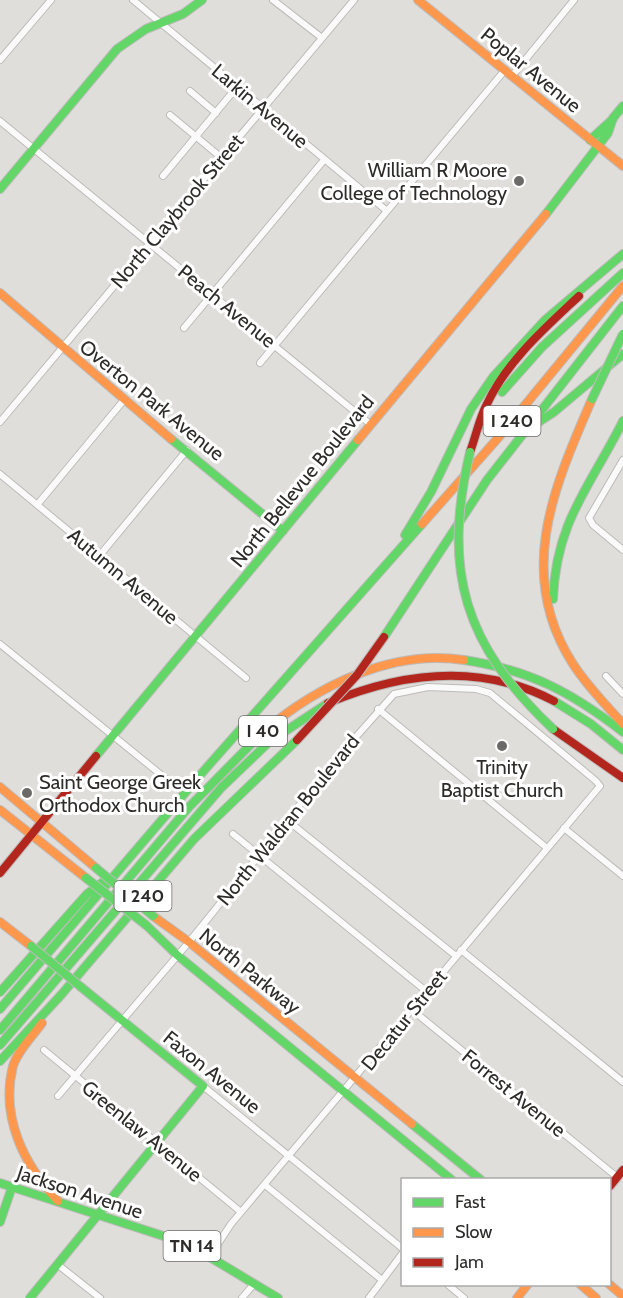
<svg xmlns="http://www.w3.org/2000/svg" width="623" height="1298" font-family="Cabin,sans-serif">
<rect width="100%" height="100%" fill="#e0dedb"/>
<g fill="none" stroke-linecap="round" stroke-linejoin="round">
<defs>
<path id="street" d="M133,0L387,211
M273,0L322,38
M0,60L51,0
M512,76L574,0
M190,91L216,113
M170,115L223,159
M0,121L370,424
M163,176L237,87
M184,328L324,160
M260,363L505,70
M0,422L354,0
M623,460L589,518L593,525L623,550
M0,474L246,678
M37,505L124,400
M100,555L187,450
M0,644L170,782
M606,676L623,694
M378,709L547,848
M287,820L456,956
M564,828L623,876
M233,834L426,991
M461,950L623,1082
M411,1009L617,1177
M44,1050L241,1212
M203,1086L402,1248
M58,1096L189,942L339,756L394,694L428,687L476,689L490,693L596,781L600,786L231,1224L210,1256
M265,1185L382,1280
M57,1264L100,1298
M447,1284L464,1298
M242,1298L254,1284
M369,1298L402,1254"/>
<path id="fast" d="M590,140L613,119
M0,189L117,49L146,29L183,14L202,0
M546,214L608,133L613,118L623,106
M502,392L542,347L623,273
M531,427L554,412L623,354
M171,439L283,531
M405,535L431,492L471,409L493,377L545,320L623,254
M553,599C556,521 590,487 623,421
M384,637L487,480L623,306
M464,660C530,670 571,692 623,732
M554,701L591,724L623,750
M96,756L358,440
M146,925L177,955L452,1180
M0,992L87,894L103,882
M0,1009L208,766L422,524
M0,1030L189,807L263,732
M0,1045L221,788L269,742L328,703
M0,1061L61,995L194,839L297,740
M412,1124L481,1180
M0,1183L188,1244L278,1298
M0,1222L12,1187
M30,1298L203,1086L81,987"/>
<path id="slow" d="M418,0L623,166
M0,293L171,439
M592,399C554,487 515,574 573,664C587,686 606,705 623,724
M358,440L546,214
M422,524L498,438L623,286
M263,732C317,686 391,649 464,660
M0,787L96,868
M0,810L86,878
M153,916L189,942L412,1124
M0,922L31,946
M42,1023C33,1036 18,1050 13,1066C0,1117 24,1165 58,1201
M580,1284L596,1298
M609,1284L623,1296
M517,1298L528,1284"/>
<path id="jam" d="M470,452C476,436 479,419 487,404C507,361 545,328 579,296
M328,703C402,672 480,662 554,701
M553,729L623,778
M0,873L96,756
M610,1186L623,1170"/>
</defs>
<use href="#street" stroke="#bdbbb9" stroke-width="8"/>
<use href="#fast" stroke="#bdbbb9" stroke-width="10"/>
<use href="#slow" stroke="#bdbbb9" stroke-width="10"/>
<use href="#jam" stroke="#bdbbb9" stroke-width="10"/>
<use href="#street" stroke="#fafafa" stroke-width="6"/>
<use href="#fast" stroke="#63d668" stroke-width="8"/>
<use href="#slow" stroke="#ff974d" stroke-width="8"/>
<use href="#jam" stroke="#b3261e" stroke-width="8"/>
<defs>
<path id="fast-bridge" d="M592,399L623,334
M470,452C442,571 464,645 553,729
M96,868L153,916
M86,878L146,925
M31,946L81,987"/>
<path id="jam-bridge" d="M297,740L357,675L384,637"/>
</defs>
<use href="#fast-bridge" stroke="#bdbbb9" stroke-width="10" stroke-linecap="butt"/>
<use href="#jam-bridge" stroke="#bdbbb9" stroke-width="10" stroke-linecap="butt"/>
<use href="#fast-bridge" stroke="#63d668" stroke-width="8"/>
<use href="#jam-bridge" stroke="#b3261e" stroke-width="8"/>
</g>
<g fill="#6c6a69" stroke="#fff" stroke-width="2">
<circle cx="519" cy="181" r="6"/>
<circle cx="502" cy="746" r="6"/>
<circle cx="27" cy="793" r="6"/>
</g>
<g text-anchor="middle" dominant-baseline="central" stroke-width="6" stroke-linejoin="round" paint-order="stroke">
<g fill="#fff" stroke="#6c6b6b" stroke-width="1.5">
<rect x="483.5" y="406" width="57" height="30" rx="4.5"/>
<rect x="239" y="716" width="48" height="30" rx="4.5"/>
<rect x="114.5" y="881" width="57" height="30" rx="4.5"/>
<rect x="163.5" y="1231" width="57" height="30" rx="4.5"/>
</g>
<g font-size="18" font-weight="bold" fill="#2d2c2b">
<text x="512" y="421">I 240</text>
<text x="263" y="731">I 40</text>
<text x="143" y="896">I 240</text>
<text x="192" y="1246">TN 14</text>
</g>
<g font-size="20" fill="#2d2c2b" stroke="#fff">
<text transform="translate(531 70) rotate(39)">Poplar Avenue</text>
<text transform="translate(260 106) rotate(40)">Larkin Avenue</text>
<text transform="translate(177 211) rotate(-50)">North Claybrook Street</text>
<text transform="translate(227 306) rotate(39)">Peach Avenue</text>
<text transform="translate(152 400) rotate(39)">Overton Park Avenue</text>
<text transform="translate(302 481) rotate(-51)">North Bellevue Boulevard</text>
<text transform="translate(123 576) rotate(40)">Autumn Avenue</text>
<text transform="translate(288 820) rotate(-51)">North Waldran Boulevard</text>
<text transform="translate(250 971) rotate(39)">North Parkway</text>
<text transform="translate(404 1020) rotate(-51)">Decatur Street</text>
<text transform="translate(212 1072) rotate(39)">Faxon Avenue</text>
<text transform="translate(514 1093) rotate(39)">Forrest Avenue</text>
<text transform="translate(142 1131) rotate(39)">Greenlaw Avenue</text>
<text transform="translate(80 1192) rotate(18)">Jackson Avenue</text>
</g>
<g font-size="20" fill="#2d2c2b" stroke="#fff" text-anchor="end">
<text x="507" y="170">William R Moore<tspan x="507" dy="23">College of Technology</tspan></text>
<text x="502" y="767" text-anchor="middle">Trinity<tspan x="502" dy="23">Baptist Church</tspan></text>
<text x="39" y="782" text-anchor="start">Saint George Greek<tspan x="39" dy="23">Orthodox Church</tspan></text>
</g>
</g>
<rect x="401" y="1178" width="210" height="108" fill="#ffffff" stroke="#ababaa" stroke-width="1.5"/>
<rect x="413" y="1198" width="30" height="9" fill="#63d668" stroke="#ababaa" stroke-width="1.5"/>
<text x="455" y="1208" font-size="18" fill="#2d2c2b">Fast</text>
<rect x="413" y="1228" width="30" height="9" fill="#ff974d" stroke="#ababaa" stroke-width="1.5"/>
<text x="455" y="1238" font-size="18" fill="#2d2c2b">Slow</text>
<rect x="413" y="1258" width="30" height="9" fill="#b3261e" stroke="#ababaa" stroke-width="1.5"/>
<text x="455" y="1268" font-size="18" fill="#2d2c2b">Jam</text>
</svg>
